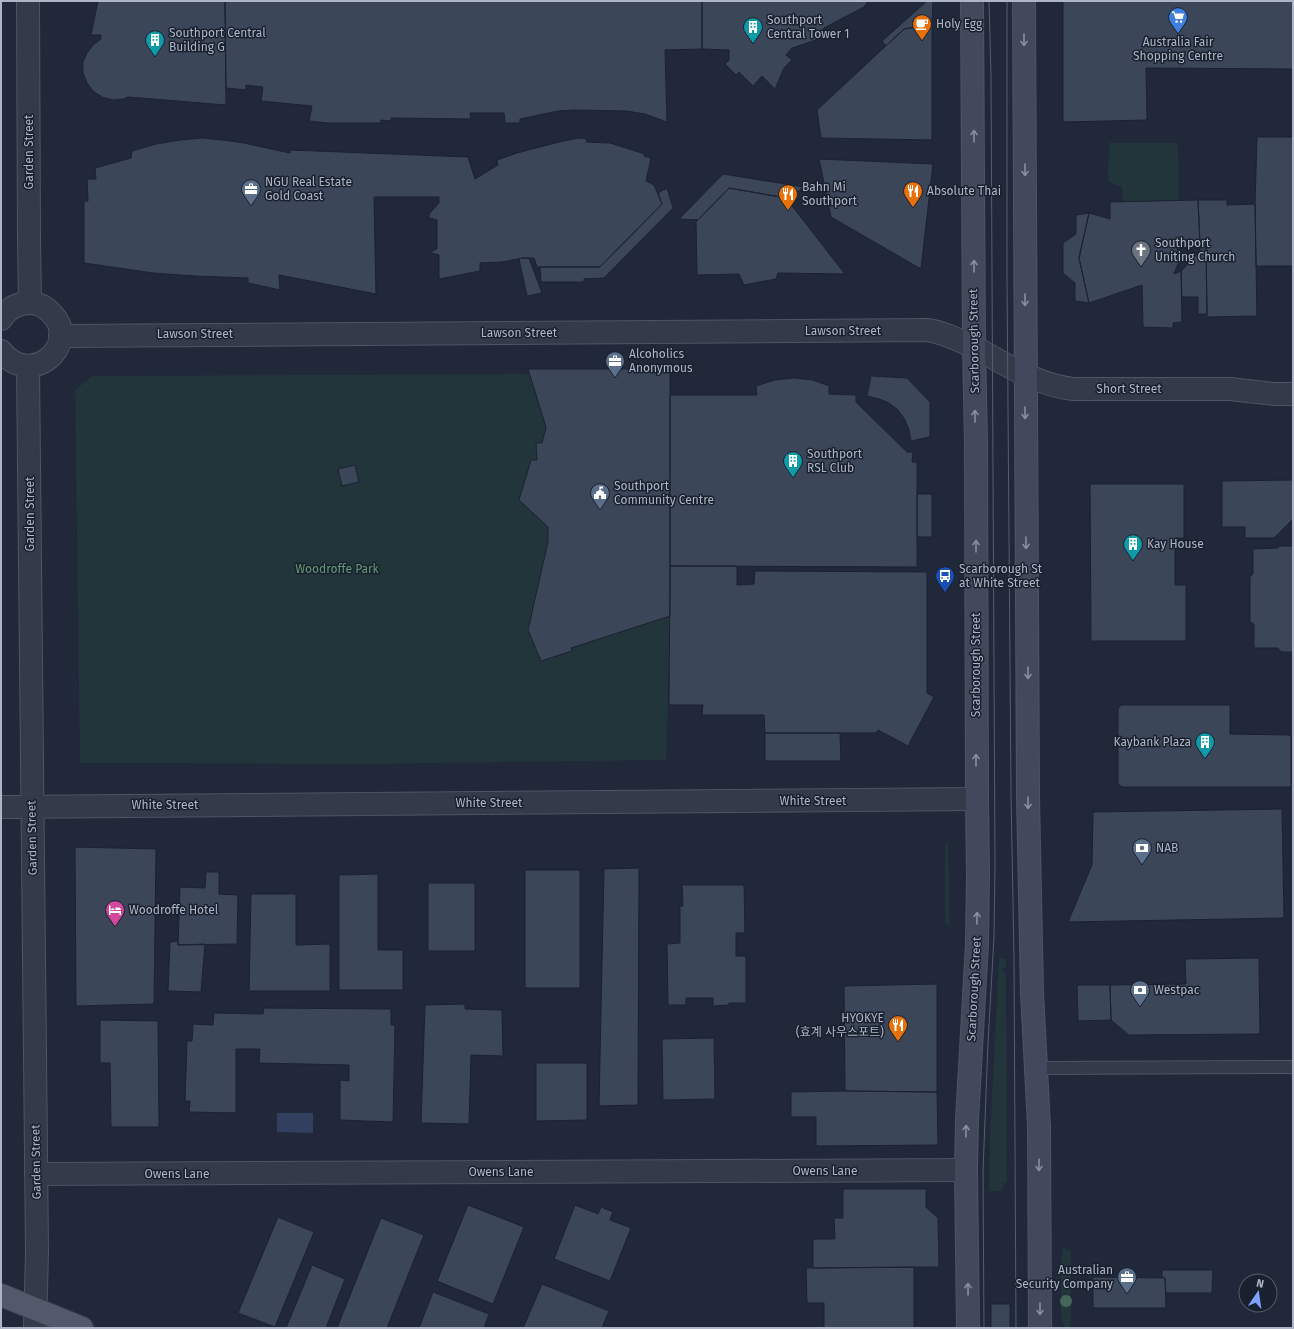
<svg xmlns="http://www.w3.org/2000/svg" width="1294" height="1329" font-family="'Fira Sans','Noto Sans KR',sans-serif">
<rect width="100%" height="100%" fill="#202839"/>
<path fill="#22353a" d="M1109,143H1178L1179,200L1123,202L1122,186L1115,185L1108,180Z
M530,374L546,427L542,443H536L537,460H531L519,500L548,527V542L528,630L541,661L572,651L571,648L670,616L668,700L666,760L367,764L80,763L75,390L92,376Z
M948,843L950,927L945,922V847Z
M999,958L1006,959V968L1003,967L1002,972L1006,973L1007,1183H1003V1191H989L990,1135Z
M1062,1247L1071,1252V1323L1069,1327H1065L1061,1320V1256L1063,1255Z"/>
<path fill="#323f5f" d="M277,1113H313V1133L277,1132Z"/>
<path fill="#3c4659" stroke="#1b2230" d="M98,1H225L226,105L128,97L124,99L113,100L102,97L93,91L87,83L83,73V62L87,53L93,45L101,39V35H91Z
M225,1H702V49L665,50L667,122L645,114L627,111L574,110L558,111L520,119V123H505L504,113H470L471,119L391,118V121L381,120V123H328L309,121L312,106L261,101L263,87L246,85V90L226,88Z
M702,1H868L864,7L824,28L816,40L792,48L786,55L792,60L784,68L775,89L762,76L753,86L739,72L736,75L725,64L729,60V50L702,49Z
M927,1H933L932,24L904,29L886,46L882,41Z
M1063,1H1293V69L1146,68L1147,120L1063,122Z
M932,24V140L821,138L817,110L904,29Z
M1257,137H1293V266H1256L1255,204Z
M202,138L223,140L244,143L290,153V150L468,157L475,179L498,165L497,160L517,153L559,142L579,138L587,139L586,142L610,143L645,154L644,156L651,158L646,181L654,185L662,204L600,267H537L534,258H523L502,262L480,263V271L439,279V255L431,253L434,250L437,249V220L429,218V214L439,203V197H374L376,294L279,275L280,290L248,283V278L195,276L153,273L84,263V201H88L87,179H96L95,168L131,158L132,151L156,144L180,140Z
M819,159L933,164L921,269L831,217Z
M723,174L804,187L787,200L786,198L729,188L698,220L679,219Z
M667,188L673,208L604,278L584,279V282H541L540,267H600L662,204L658,193Z
M729,188L786,198L845,274L778,273L776,279L744,285L739,274L697,275L696,222Z
M1198,200L1200,244L1176,245L1180,258L1174,274L1181,271L1182,322L1173,323V328L1143,327L1142,285L1089,303L1079,258L1089,213L1110,219V202Z
M1198,200H1227V205L1255,204L1257,316L1207,317L1206,244H1200Z
M1089,213L1079,258L1089,303L1075,301V283L1063,273V243L1076,234V215Z
M1200,244H1206L1207,314H1198V297H1182L1181,271L1200,251Z
M523,258H529L542,293L527,296L519,259Z
M528,369H670V616L571,648L572,651L541,661L528,630L548,542V527L519,500L531,460H537L536,443H542L546,427Z
M871,376L907,378L930,402V437L911,441L909,430L905,420L898,410L889,403L879,399L867,396Z
M794,378L813,380L829,386V394L856,395V402L907,452H913L912,462H917V567L670,566V395H757L756,386L775,380Z
M355,465L359,482L342,486L338,469Z
M1293,480V519L1274,538H1245V527H1222V481Z
M1090,484H1184V538H1175V585H1186V641H1091Z
M917,494H932V537H917Z
M1280,546H1293V652H1281L1278,648H1254V624L1250,622V577L1253,574V549L1278,548Z
M670,566H737V585L754,584L755,571L927,572V693L934,697L908,746L878,730L876,733H765L764,715H702L703,705H669Z
M1121,705H1230V734L1291,735V787H1122L1118,784V709Z
M765,733H840L841,761H765Z
M1282,809L1284,918L1068,922L1092,865L1093,812Z
M75,847L156,849L154,1004L76,1006Z
M639,868L638,1105L599,1106L604,869Z
M525,870H580V988H525Z
M206,872H219V894L238,895L237,944L178,945L180,887L205,888Z
M378,874V950H403V990H339V875Z
M428,883H475V951H428Z
M682,885H744L745,933H736V956H746V1003H729V1005L713,1006V998H686V1005H668L667,944L680,943V906H683Z
M251,894H296V945L330,944V991H249Z
M178,941V945L205,944L201,992L168,991L170,942Z
M1259,958L1260,1034L1129,1035L1111,1020L1110,985L1186,984L1185,959Z
M937,984V1092L845,1091L844,986Z
M1077,985H1110L1111,1020L1078,1021Z
M465,1004V1009L502,1010L503,1056L471,1055L469,1124L421,1123L425,1005Z
M264,1008L391,1009V1025H395L393,1122L340,1120V1080L349,1081V1065L259,1063L260,1049H236V1113L189,1112L190,1101H185L187,1041H192L193,1024L213,1025L214,1013L263,1014Z
M100,1020L158,1021L159,1127H111L110,1063H100Z
M714,1038L715,1099L663,1100L662,1039Z
M536,1063H587V1120L536,1121Z
M845,1091L937,1092L938,1145L816,1146V1117H791V1092Z
M843,1189H926V1207L938,1218L939,1267L813,1268V1239H835L834,1218H843Z
M468,1205L524,1227L493,1304L437,1281Z
M575,1205L598,1214L601,1207L613,1212L610,1220L631,1228L610,1281L554,1259Z
M278,1217L314,1232L275,1327L238,1313Z
M381,1218L424,1235L387,1328H337Z
M312,1265L345,1279L326,1328H286Z
M914,1267V1328H824V1303H807L806,1268Z
M1162,1270H1213L1212,1293H1166L1165,1278L1162,1277Z
M1093,1277L1165,1278L1166,1308H1093Z
M542,1284L609,1311L602,1328H523Z
M433,1292L489,1314L484,1328H419Z
M991,1304H1010V1328H991Z"/>
<g fill="none" stroke-linecap="round" stroke-linejoin="round">
<defs>
<path id="service" d="M1036,1068L1293,1067"/>
<path id="minor" d="M28,1L29,240L30,303
M1,319C8,308 19,302 32,303C41,304 47,308 53,315C80,345 31,389 1,351
M60,336L927,330C943,332 959,340 974,347
M28,366L37,1252L35,1328
M1,807L977,799
M36,1174L966,1170"/>
<path id="tertiary" d="M974,347C1005,364 1037,385 1073,389H1230L1274,394H1293"/>
<path id="secondary" d="M1024,1L1028,797L1032,993L1039,1126L1040,1328
M968,1328L966,1170L967,1120L977,944L978,875L977,799L976,443L974,347L972,1"/>
<path id="primary" d="M1,1295L82,1328"/>
</defs>
<use href="#service" stroke="#4e5564" stroke-width="14"/>
<use href="#minor" stroke="#4e5564" stroke-width="24"/>
<use href="#tertiary" stroke="#4e5564" stroke-width="24"/>
<use href="#secondary" stroke="#4e5564" stroke-width="24"/>
<use href="#primary" stroke="#3d4453" stroke-width="24"/>
<use href="#service" stroke="#343a4a" stroke-width="12"/>
<use href="#minor" stroke="#343a4a" stroke-width="22"/>
<use href="#tertiary" stroke="#343a4a" stroke-width="22"/>
<use href="#secondary" stroke="#42495d" stroke-width="22"/>
<use href="#primary" stroke="#52596a" stroke-width="22"/>
<path stroke="#555e71" stroke-width="1" d="M1007,1V280L1011,792L1014,959L1016,1328
M984,1328L983,1171L988,1043L994,937L995,865L991,76L989,1"/>
</g>
<circle fill="#46665b" cx="1066" cy="1301" r="6"/>
<defs><path id="oneway-shaft" d="M-6 0H5M1.5-3L5.5 0L1.5 3" fill="none" stroke-width="1.6" stroke-linecap="round" stroke-linejoin="round"/></defs>
<g stroke="#888fa1">
<use href="#oneway-shaft" transform="translate(1024 40) rotate(90)"/>
<use href="#oneway-shaft" transform="translate(974 136) rotate(-90)"/>
<use href="#oneway-shaft" transform="translate(1025 170) rotate(90)"/>
<use href="#oneway-shaft" transform="translate(974 266) rotate(-90)"/>
<use href="#oneway-shaft" transform="translate(1025 300) rotate(90)"/>
<use href="#oneway-shaft" transform="translate(1025 413) rotate(89)"/>
<use href="#oneway-shaft" transform="translate(975 416) rotate(-91)"/>
<use href="#oneway-shaft" transform="translate(1026 543) rotate(89)"/>
<use href="#oneway-shaft" transform="translate(976 546) rotate(-90)"/>
<use href="#oneway-shaft" transform="translate(1028 673) rotate(90)"/>
<use href="#oneway-shaft" transform="translate(976 760) rotate(-90)"/>
<use href="#oneway-shaft" transform="translate(1028 803) rotate(89)"/>
<use href="#oneway-shaft" transform="translate(977 918) rotate(-89)"/>
<use href="#oneway-shaft" transform="translate(966 1131) rotate(-89)"/>
<use href="#oneway-shaft" transform="translate(1039 1165) rotate(90)"/>
<use href="#oneway-shaft" transform="translate(968 1289) rotate(-91)"/>
<use href="#oneway-shaft" transform="translate(1040 1309) rotate(90)"/>
</g>
<defs>
<symbol id="supermarket-pin" viewBox="-11 -11 22 30"><path d="M0 17L-7.5 6A9.5 9.5 0 1 1 7.5 6Z" fill="#3f7fe0" stroke="#19202e"/><path d="M-6-5.5h2.5l.6 2H6L4.5 2H-2.5L-4.4-4H-6ZM-1.5 3.2a1.3 1.3 0 1 0 .1 0ZM3 3.2a1.3 1.3 0 1 0 .1 0Z" fill="#fff"/></symbol>
<symbol id="cafe-pin" viewBox="-11 -11 22 30"><path d="M0 17L-7.5 6A9.5 9.5 0 1 1 7.5 6Z" fill="#e8710a" stroke="#19202e"/><path d="M-5.5-4.5H6V0H3Q3 3.5 0 3.5H-2.5Q-5.5 3.5-5.5 0ZM3-3.2v2h1.7v-2ZM-6 4.5H4V6H-6Z" fill="#fff"/></symbol>
<symbol id="building-pin" viewBox="-11 -11 22 30"><path d="M0 17L-7.5 6A9.5 9.5 0 1 1 7.5 6Z" fill="#0f9aa8" stroke="#19202e"/><path d="M-4-6H4V6H1V3H-1V6H-4ZM-2.5-4.3h1.7v1.8h-1.7ZM.8-4.3h1.7v1.8H.8ZM-2.5-1h1.7V.8h-1.7ZM.8-1h1.7V.8H.8Z" fill="#fff"/></symbol>
<symbol id="office-pin" viewBox="-11 -11 22 30"><path d="M0 17L-7.5 6A9.5 9.5 0 1 1 7.5 6Z" fill="#5c6f8a" stroke="#19202e"/><path d="M-6-3h4V-5.5h4V-3h4V5H-6ZM-1-4.5V-3h2v-1.5ZM-6 0V1H6V0Z" fill="#fff"/></symbol>
<symbol id="restaurant-pin" viewBox="-11 -11 22 30"><path d="M0 17L-7.5 6A9.5 9.5 0 1 1 7.5 6Z" fill="#e8710a" stroke="#19202e"/><path d="M-5-6h1v4h1v-4h1v4h1v-4h1v5L-1.5 .5V6h-2V.5L-5-1ZM5-6V6H3V1.5H1.5Q1.5-4 5-6Z" fill="#fff"/></symbol>
<symbol id="church-pin" viewBox="-11 -11 22 30"><path d="M0 17L-7.5 6A9.5 9.5 0 1 1 7.5 6Z" fill="#6b7280" stroke="#19202e"/><path d="M-1.2-6h2.4v3.5h3.3v2.4h-3.3V6h-2.4V-.1h-3.3v-2.4h3.3Z" fill="#fff"/></symbol>
<symbol id="civic-pin" viewBox="-11 -11 22 30"><path d="M0 17L-7.5 6A9.5 9.5 0 1 1 7.5 6Z" fill="#5c6f8a" stroke="#19202e"/><path d="M-.6-6.5H3V-4.5H.6V-3L4-1V1h2V6H-6V1h2V-1L-.6-3ZM-1.2 2.5V6h2.4V2.5Z" fill="#fff"/></symbol>
<symbol id="bus-pin" viewBox="-11 -11 22 30"><path d="M0 17L-7.5 6A9.5 9.5 0 1 1 7.5 6Z" fill="#1a4fb4" stroke="#19202e"/><path d="M-5-6H5V4H4V6H2V4H-2V6H-4V4H-5ZM-3.5-4V0h7V-4ZM-3.5 1.2v1.5H-2V1.2ZM2 1.2v1.5H3.5V1.2Z" fill="#fff"/></symbol>
<symbol id="bank-pin" viewBox="-11 -11 22 30"><path d="M0 17L-7.5 6A9.5 9.5 0 1 1 7.5 6Z" fill="#5c6f8a" stroke="#19202e"/><path d="M-6-4H6V4H-6ZM0-2.3a2.3 2.3 0 1 0 0 4.6a2.3 2.3 0 1 0 0-4.6Z" fill="#fff"/></symbol>
<symbol id="hotel-pin" viewBox="-11 -11 22 30"><path d="M0 17L-7.5 6A9.5 9.5 0 1 1 7.5 6Z" fill="#d1479c" stroke="#19202e"/><path d="M-6-4.5h1.5V1H6V5H4.5V3h-9V5H-6ZM-4 0a1.8 1.8 0 1 1 3.6 0ZM.5 0V-2.5h3Q6-2.5 6 0Z" fill="#fff"/></symbol>
</defs>
<g fill-rule="evenodd">
<use href="#supermarket-pin" x="1167" y="6" width="22" height="30"/>
<use href="#cafe-pin" x="911" y="13" width="22" height="30"/>
<use href="#building-pin" x="742" y="16" width="22" height="30"/>
<use href="#building-pin" x="144" y="29" width="22" height="30"/>
<use href="#office-pin" x="240" y="178" width="22" height="30"/>
<use href="#restaurant-pin" x="902" y="180" width="22" height="30"/>
<use href="#restaurant-pin" x="777" y="183" width="22" height="30"/>
<use href="#church-pin" x="1130" y="239" width="22" height="30"/>
<use href="#office-pin" x="604" y="350" width="22" height="30"/>
<use href="#building-pin" x="782" y="450" width="22" height="30"/>
<use href="#civic-pin" x="589" y="482" width="22" height="30"/>
<use href="#building-pin" x="1122" y="533" width="22" height="30"/>
<use href="#bus-pin" x="934" y="565" width="22" height="30"/>
<use href="#building-pin" x="1194" y="731" width="22" height="30"/>
<use href="#bank-pin" x="1131" y="837" width="22" height="30"/>
<use href="#hotel-pin" x="104" y="899" width="22" height="30"/>
<use href="#bank-pin" x="1129" y="979" width="22" height="30"/>
<use href="#restaurant-pin" x="887" y="1014" width="22" height="30"/>
<use href="#office-pin" x="1116" y="1266" width="22" height="30"/>
</g>
<g text-anchor="middle" dominant-baseline="central" stroke-width="3" stroke-linejoin="round" paint-order="stroke">
<g font-size="12" fill="#aeb5c6" stroke="#19202e" text-anchor="start">
<text x="767" y="20">Southport<tspan x="767" dy="14">Central Tower 1</tspan></text>
<text x="936" y="24">Holy Egg</text>
<text x="169" y="33">Southport Central<tspan x="169" dy="14">Building G</tspan></text>
<text x="1178" y="42" text-anchor="middle">Australia Fair<tspan x="1178" dy="14">Shopping Centre</tspan></text>
<text x="265" y="182">NGU Real Estate<tspan x="265" dy="14">Gold Coast</tspan></text>
<text x="802" y="187">Bahn Mi<tspan x="802" dy="14">Southport</tspan></text>
<text x="927" y="191">Absolute Thai</text>
<text x="1155" y="243">Southport<tspan x="1155" dy="14">Uniting Church</tspan></text>
<text x="629" y="354">Alcoholics<tspan x="629" dy="14">Anonymous</tspan></text>
<text x="807" y="454">Southport<tspan x="807" dy="14">RSL Club</tspan></text>
<text x="614" y="486">Southport<tspan x="614" dy="14">Community Centre</tspan></text>
<text x="1147" y="544">Kay House</text>
<text x="959" y="569">Scarborough St<tspan x="959" dy="14">at White Street</tspan></text>
<text x="1191" y="742" text-anchor="end">Kaybank Plaza</text>
<text x="1156" y="848">NAB</text>
<text x="129" y="910">Woodroffe Hotel</text>
<text x="1154" y="990">Westpac</text>
<text x="884" y="1018" text-anchor="end">HYOKYE<tspan x="884" dy="14">(효계 사우스포트)</tspan></text>
<text x="1113" y="1270" text-anchor="end">Australian<tspan x="1113" dy="14">Security Company</tspan></text>
</g>
<g font-size="12" fill="#aeb5c6" stroke="#19202e">
<text transform="translate(29 152) rotate(-90)">Garden Street</text>
<text x="843" y="331">Lawson Street</text>
<text x="519" y="333">Lawson Street</text>
<text x="195" y="334">Lawson Street</text>
<text transform="translate(974 341) rotate(-91)">Scarborough Street</text>
<text x="1129" y="389">Short Street</text>
<text transform="translate(30 514) rotate(-90)">Garden Street</text>
<text transform="translate(976 665) rotate(-90)">Scarborough Street</text>
<text x="813" y="801">White Street</text>
<text x="489" y="803">White Street</text>
<text x="165" y="805">White Street</text>
<text transform="translate(32 838) rotate(-91)">Garden Street</text>
<text transform="translate(974 989) rotate(-87)">Scarborough Street</text>
<text transform="translate(36 1162) rotate(-91)">Garden Street</text>
<text x="825" y="1171">Owens Lane</text>
<text x="501" y="1172">Owens Lane</text>
<text x="177" y="1174">Owens Lane</text>
</g>
<g font-size="12" fill="#659876" stroke="#19202e">
<text x="337" y="569">Woodroffe Park</text>
</g>
</g>
<rect width="1294" height="1329" fill="none" stroke="#aeb5c6" stroke-width="4"/>
<g transform="translate(1258 1293) rotate(13)"><circle r="19" fill="#19202e" stroke="#555c6b"/>
<path d="M0-3L7 15L0 10L-7 15Z" fill="#7ea1fb"/>
<text y="-6" font-size="11" font-weight="bold" text-anchor="middle" fill="#aeb5c6">N</text>
</g>
</svg>
